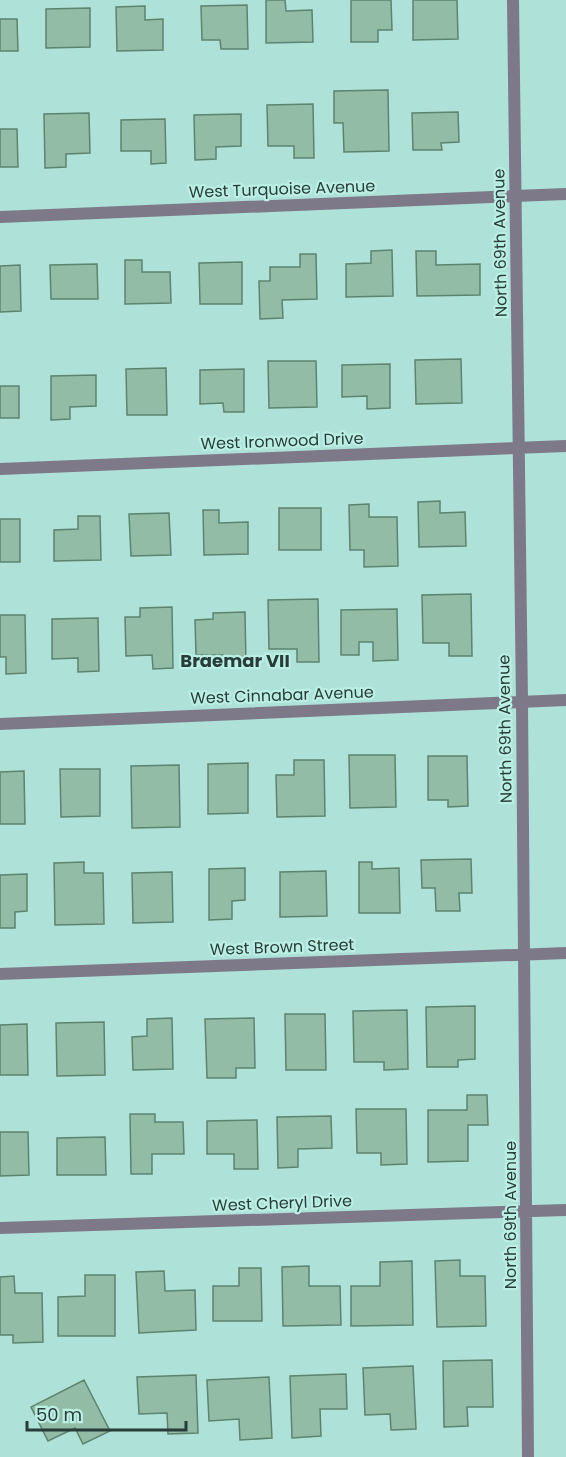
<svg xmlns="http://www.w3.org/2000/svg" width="566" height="1457" font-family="Poppins,sans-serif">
<rect width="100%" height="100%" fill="#aee1d7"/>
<path fill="#92bca5" stroke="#5c846f" stroke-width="1.5" d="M266,0H285L286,11L312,10L313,42L266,43Z
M351,0H391L392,30H378V42H351Z
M413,0H457L458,39L413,40Z
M247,5L248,49H221L220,40H202L201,6Z
M145,6V20L163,19V50L117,51L116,7Z
M90,8V47L46,48V9Z
M0,19H17L18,51H0Z
M388,90L389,151L344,152L343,123H334V91Z
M313,104L314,158H294V146H268L267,105Z
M458,112L459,142L441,143L442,150H413L412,113Z
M89,113L90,153L66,154V167L45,168L44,114Z
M241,114V146L216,147V159L195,160L194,115Z
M165,119L166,163L151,164V151H121V120Z
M0,129H17L18,167H0Z
M392,250L393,296L346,297V264L371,263V251Z
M416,251H436V265L480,264V295L417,296Z
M300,254H316L317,299L282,300L283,318L260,319L259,281H270V267H300Z
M125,260H142V272H170L171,303L125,304Z
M242,262V304H200L199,263Z
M97,264L98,299H51L50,265Z
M20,265L21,311L0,312V266Z
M461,359L462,403L416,404L415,360Z
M268,361H316L317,407L269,408Z
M390,364V408L367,409V396L342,397V365Z
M166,368L167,415H127L126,369Z
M244,369V412H224L223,403L200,404V370Z
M96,375V406L70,407V419L51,420V376Z
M0,386H19V418H0Z
M440,501V513L465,512L466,546L419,547L418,502Z
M369,504V517H397L398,566L364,567V550H350L349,505Z
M279,508H321V550H279Z
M203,510H219V523L248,522V554L204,555Z
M169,513L171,555L131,556L129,514Z
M78,516H100L101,560L54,561V530L78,529Z
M0,519H20V562H0Z
M471,594L472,656H449V643H423L422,595Z
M318,599L319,662H297V649H269L268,600Z
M172,607L173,668L153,669L152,655L126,656L125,617H140V608Z
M397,609L398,660L373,661V642H359V655H341V610Z
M245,612L246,666L223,667V655H196L195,620L213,619V613Z
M0,615H25L26,673L6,674V657H0Z
M98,618L99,671L78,672V658L52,659V619Z
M349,755H395L396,807L350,808Z
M428,756H467L468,806L448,807V800H428Z
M294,760H324L325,816L277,817L276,775H294Z
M248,763V813L208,814V764Z
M179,765L180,827L132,828L131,766Z
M60,769H100V816L61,817Z
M24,771L25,824H0V772Z
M471,859L472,893H459L460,911H436L435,888H422L421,860Z
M84,862V873H103L104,924L55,925L54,863Z
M359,862H372V869L399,868L400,913H359Z
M245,868V900L232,901V919L209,920V869Z
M326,871L327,916L280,917V872Z
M172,872L173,922L133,923L132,873Z
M27,874V911L15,912V928H0V875Z
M475,1006V1059L458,1060V1067H427L426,1007Z
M407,1010L408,1069L384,1070V1062H354L353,1011Z
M285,1014H325L326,1070H286Z
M172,1018L173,1069L133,1070L132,1037L147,1036V1019Z
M254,1018L255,1068H236V1078H207L205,1019Z
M104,1022L105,1075L57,1076L56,1023Z
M27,1024L28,1075H0V1025Z
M467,1095H487L488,1125H468V1161L428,1162V1110H467Z
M356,1109H406L407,1164L381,1165V1153H357Z
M130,1114H155V1122H183L184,1154H152V1174H131Z
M331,1116L332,1148L298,1149V1167L278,1168L277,1117Z
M257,1120L258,1169H234V1154H207V1121Z
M0,1132H28L29,1175L0,1176Z
M105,1137L106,1175H57V1138Z
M460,1260V1276H485L486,1326L437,1327L435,1261Z
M412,1261L413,1325L351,1326V1286H380V1262Z
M309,1266V1286H340L341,1325L283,1326L282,1267Z
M239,1268H261L262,1321H213V1286H239Z
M164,1271L165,1291L195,1290L196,1330L139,1333L136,1272Z
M85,1275H115V1336H58V1297L85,1296Z
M14,1276L15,1293H42L43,1342L13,1343V1335H0V1277Z
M492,1360L493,1407H467L468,1426L444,1427L443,1361Z
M413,1366L416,1429L391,1430L390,1414L365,1415L363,1368Z
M346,1374L347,1409H320L321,1436L292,1438L290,1376Z
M196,1375L198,1433L168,1434L167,1413L139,1414L137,1377Z
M269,1377L272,1438L240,1440L239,1419L209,1421L207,1380Z
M84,1380L110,1431L83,1444L75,1428L48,1441L31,1407Z"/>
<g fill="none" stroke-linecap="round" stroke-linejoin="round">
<path stroke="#7e7989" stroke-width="12" d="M513,0L522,702L528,1457
M0,217L566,194
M0,469L566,446
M0,724L566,700
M0,974L566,953
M0,1228L566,1210"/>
</g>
<g text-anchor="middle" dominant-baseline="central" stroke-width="4.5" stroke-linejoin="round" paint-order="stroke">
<g font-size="16" fill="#283d39" stroke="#bbefe4">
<text transform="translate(282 189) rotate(-2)">West Turquoise Avenue</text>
<text transform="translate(500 243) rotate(-91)">North 69th Avenue</text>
<text transform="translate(282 441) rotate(-2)">West Ironwood Drive</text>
<text transform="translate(282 695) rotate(-2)">West Cinnabar Avenue</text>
<text transform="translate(505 729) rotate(-91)">North 69th Avenue</text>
<text transform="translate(282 947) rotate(-2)">West Brown Street</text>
<text transform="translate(282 1203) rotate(-2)">West Cheryl Drive</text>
<text transform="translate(510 1215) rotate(-90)">North 69th Avenue</text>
</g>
<g font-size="18" font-weight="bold" fill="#283d39" stroke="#bbefe4">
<text x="235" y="660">Braemar VII</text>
</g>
</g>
<path d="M27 1421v9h159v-9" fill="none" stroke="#283d39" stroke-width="3"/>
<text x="36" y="1421" font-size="18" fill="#283d39" stroke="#bbefe4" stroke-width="4.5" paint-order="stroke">50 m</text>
</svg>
